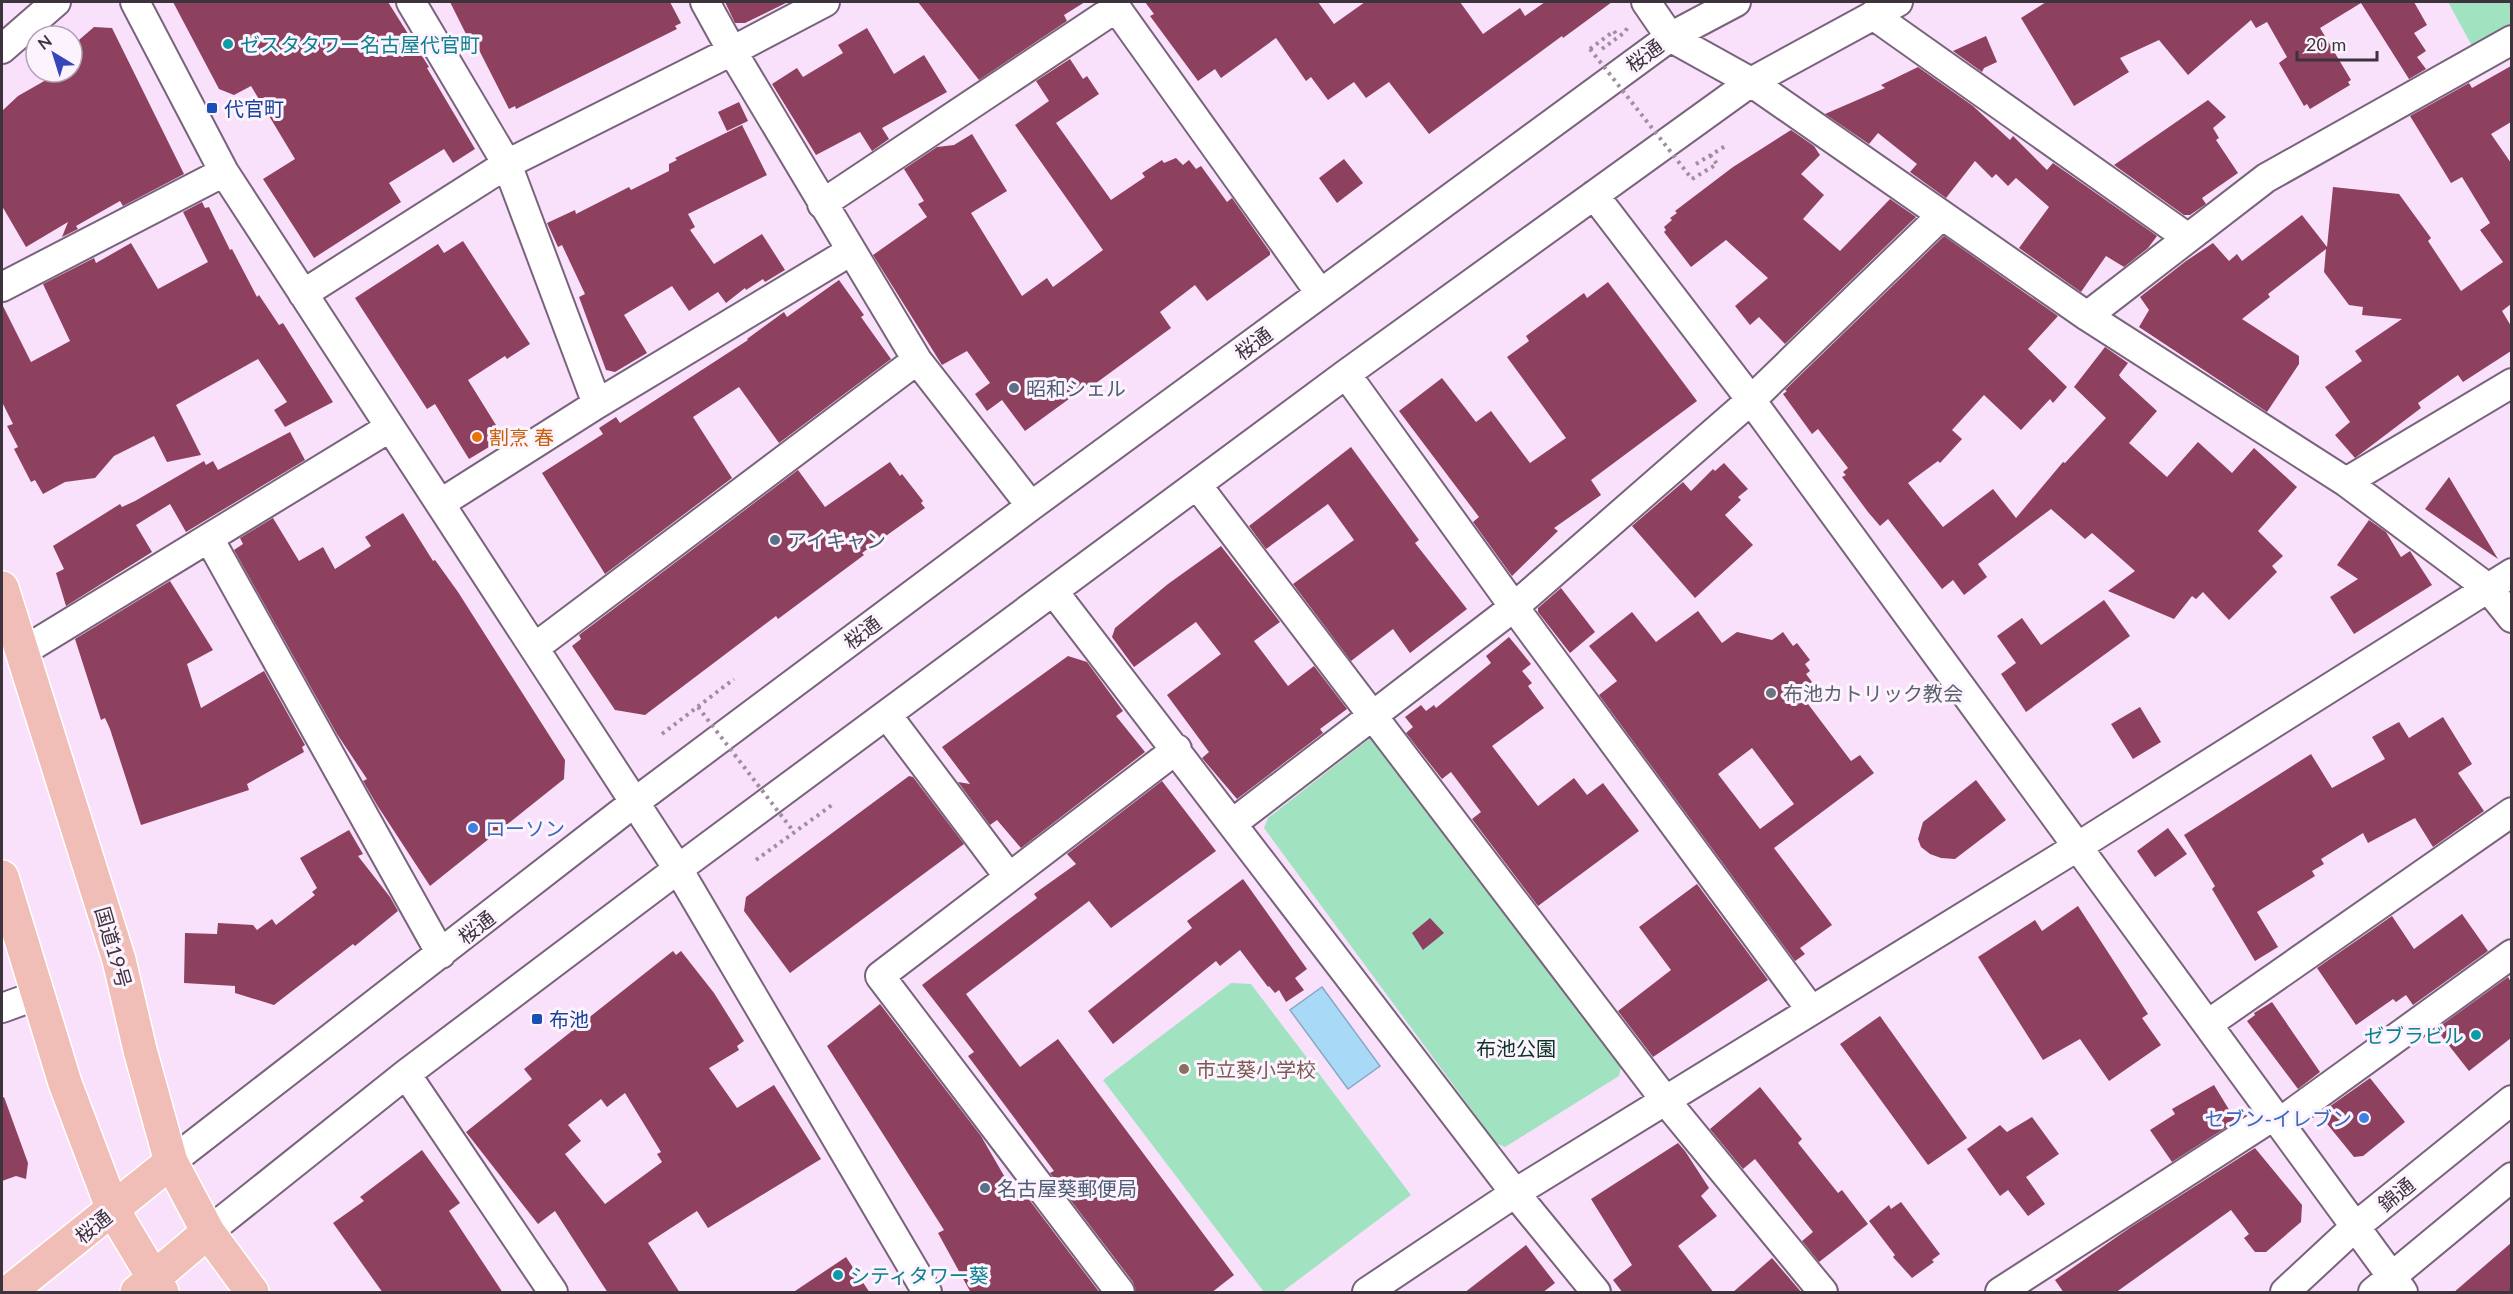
<svg xmlns="http://www.w3.org/2000/svg" width="2513" height="1294" font-family="Lato,'Noto Sans JP',sans-serif">
<rect width="100%" height="100%" fill="#f9e0fb"/>
<path fill="#a1e3c1" d="M2448,2H2511V24L2472,46Z
M1369,739L1375,740L1621,1067L1619,1076L1505,1147L1496,1143L1264,828L1268,818Z
M1231,983L1251,984L1411,1195L1282,1292H1264L1103,1080Z"/>
<path fill="#a8daf8" stroke="#88a8c0" stroke-width="1.5" d="M1322,987L1380,1066L1348,1089L1290,1010Z"/>
<path fill="#8e405f" fill-rule="evenodd" d="M173,2H388L429,67L427,68L475,149L453,163L444,149L389,183L401,202L314,258L263,179L295,159L251,86L234,95L219,89Z
M450,2H670L681,23L675,26L677,29L516,109L515,106L509,109L478,48L475,45L472,46Z
M725,2H788L745,23H735Z
M918,2H1085L1064,15L1067,21L979,80Z
M1145,2H1318L1334,24L1365,2H1460L1483,34L1520,8L1525,16L1545,2H1612L1563,38L1562,36L1429,134L1389,82L1366,98L1354,82L1328,100L1311,77L1306,81L1276,38L1221,78L1215,69L1198,81L1150,16L1154,14Z
M2046,2H2414L2427,25L2414,33L2426,51L2417,57L2426,69L2409,79L2361,3L2320,28L2351,80L2348,82L2350,85L2310,109L2307,104L2304,106L2279,63L2287,57L2267,22L2256,28L2251,20L2188,75L2159,40L2120,58L2129,72L2074,106L2021,18Z
M94,27L112,28L184,174L123,206L120,201L76,226L78,229L62,237L68,222L26,247L2,206V111L18,96L60,72H72V46Z
M867,28L894,74L924,55L947,92L882,128L889,139L872,151L860,132L816,155L772,84L797,68L803,77L843,53L838,45Z
M1986,36L1997,62L1984,68L1982,72L1953,51Z
M1070,59L1083,79L1087,76L1099,94L1056,123L1111,200L1145,177L1142,173L1162,160L1164,163L1176,158L1183,165L1189,160L1196,169L1201,166L1227,202L1232,198L1270,252V255L1207,301L1195,285L1160,312L1171,328L1088,389L1086,387L1084,388L1025,431L1002,400L987,411L975,394L990,383L967,351L942,365L873,255L927,217L918,204L924,201L904,169L937,147L954,145L972,134L1007,191L971,213L1022,296L1047,278L1053,287L1103,250L1015,125L1049,101L1036,81Z
M2511,66V122L2491,134L2511,163V304L2502,311L2511,326V351L2463,382L2458,375L2418,403L2421,408L2355,458L2335,435L2350,422L2325,387L2362,361L2355,351L2402,319L2362,315L2363,307L2349,305L2324,272L2326,249L2268,294L2270,297L2242,319L2299,356V364L2267,412L2139,327L2149,310L2140,297L2186,261L2213,243L2229,261L2237,254L2242,261L2302,215L2327,247L2333,187L2399,194L2431,238L2428,241L2461,291L2503,262L2480,230L2490,223L2462,177L2451,183L2410,116L2469,83L2472,88Z
M1918,67L1973,106L2010,140L2013,136L2047,170L2053,163L2157,236L2148,248L2124,267L2106,256L2081,292L2019,248L2049,207L2016,178L2008,186L1996,174L1992,178L1975,161L1946,198L1910,172L1917,164L1878,133L1869,144L1825,114L1885,88L1881,85Z
M2208,100L2226,117L2213,128L2219,138L2216,140L2238,173L2202,198L2206,204L2190,215H2184L2114,165Z
M739,102L748,121L727,131L718,112Z
M742,125L767,175L688,214L695,227L690,230L714,264L762,234L785,270L765,282L763,279L746,290L745,288L726,303L718,292L689,311L672,286L624,315L647,353L615,372L606,370L579,297L585,294L562,245L558,247L547,223L575,210L576,214L629,187L631,190L669,171V164L677,160L675,158Z
M1791,130L1814,146L1820,155L1801,174L1824,195L1803,219L1840,251L1890,199L1916,217L1785,344L1759,317L1750,325L1735,306L1768,278L1726,240L1691,267L1664,232L1666,230L1664,227L1672,220L1670,218L1677,213L1675,211L1733,167Z
M1344,159L1363,183L1337,203L1319,178Z
M202,202L205,208L209,207L230,250L232,249L257,297L259,295L279,325L283,323L333,402L285,427L274,410L287,402L258,359L176,405L201,455L167,462L154,436L114,456L95,478L65,482L43,494L35,480L31,482L14,449L18,447L7,426L13,424L2,402V304L31,362L70,341L43,284L94,258L96,263L131,243L158,289L208,262L183,212Z
M1944,236L2058,316L2028,349L2067,387L2053,403L2050,399L2021,430L1984,395L1952,430L1962,439L1940,463L1938,461L1908,483L1943,527L1993,489L2016,518L2063,462L2065,463L2106,418L2074,387L2105,347L2128,363L2119,375L2121,378L2157,411L2129,443L2167,477L2198,442L2232,473L2254,448L2297,487L2258,531L2283,556L2272,566L2277,572L2229,620L2203,592L2196,599L2192,596L2174,619L2108,591L2135,571L2092,533L2085,539L2051,509L1978,564L1987,577L1964,595L1953,580L1942,589L1888,519L1880,526L1868,512L1842,477L1846,475L1843,472L1848,468L1818,429L1812,434L1783,394L1787,391L1785,390Z
M463,241L530,344L507,359L505,356L468,380L504,438L469,459L435,404L427,409L355,298L438,244L444,253Z
M839,280L864,315L861,317L891,359L779,443L739,387L693,417L732,478L605,574L542,473L603,434L599,428L616,417L620,423L748,340L747,339L784,312L787,317Z
M1608,282L1697,401L1591,480L1601,495L1554,528L1558,531L1512,576L1473,522L1479,517L1399,411L1442,378L1476,422L1491,411L1530,463L1566,438L1507,357L1529,341L1526,336L1584,293L1587,298Z
M290,432L305,460L186,532L170,504L136,525L152,552L66,606L56,573L64,569L53,546L120,504L122,507L135,501L204,461L206,465L213,461L218,470Z
M1351,447L1419,540L1415,543L1467,609L1410,653L1393,629L1351,661L1293,584L1354,540L1328,504L1266,549L1249,526Z
M890,462L900,476L902,474L923,501L921,503L925,508L862,553L864,555L778,619L776,616L645,715L615,710L572,646L581,639L579,635L798,470L825,507Z
M1724,463L1748,489L1738,497L1741,500L1725,515L1753,545L1695,598L1632,526L1683,482L1691,491L1713,469L1715,471Z
M2449,477L2498,559L2425,509Z
M403,513L433,561L435,560L458,592L565,760L564,779L430,886L377,805L363,781L367,779L337,734L234,550L243,544L240,538L273,518L299,561L323,547L335,569L371,546L365,537Z
M2369,520L2386,532L2401,557L2410,551L2432,585L2354,634L2330,597L2358,579L2337,565Z
M1221,546L1280,622L1254,641L1288,686L1314,666L1347,709L1320,729L1323,733L1237,799L1202,758L1209,752L1167,695L1221,654L1196,622L1134,667L1112,637L1115,628L1168,584Z
M170,581L213,650L187,664L201,708L264,671L305,745L302,747L304,752L247,784L249,790L141,825L110,729L105,718L101,720L75,639Z
M1561,588L1595,632L1570,653L1538,612V608Z
M2104,600L2130,636L2026,712L2001,674L2016,663L1997,636L2022,618L2041,645Z
M1698,611L1722,643L1737,632L1772,640L1783,632L1793,646L1797,643L1810,660L1805,664L1810,671L1806,674L1812,682L1799,692L1851,761L1860,755L1874,773L1774,848L1832,925L1800,948L1805,954L1795,961L1599,695L1617,681L1589,646L1632,612L1656,642ZM1752,748L1794,804L1760,829L1718,774Z
M1509,637L1531,664L1522,671L1532,683L1528,686L1544,708L1492,746L1538,806L1574,778L1587,795L1603,783L1639,831L1538,906L1472,819L1481,812L1451,772L1442,779L1406,733L1413,727L1405,717L1421,705L1426,711L1434,705L1436,708L1491,663L1486,656Z
M1068,656L1087,662L1123,711L1116,716L1145,752L1021,848L997,820L990,825L958,782L970,784L942,747Z
M2140,707L2161,742L2133,759L2111,724Z
M2443,717L2472,764L2458,773L2484,811L2433,847L2415,818L2368,843L2363,833L2321,859L2324,864L2312,871L2315,876L2257,912L2278,947L2255,961L2212,889L2215,886L2184,835L2311,754L2332,788L2385,759L2372,737L2399,722L2409,738Z
M909,776L913,777L964,844L790,973L744,911L746,897Z
M1976,780L2006,820L1955,859L1941,858L1930,854L1921,847L1918,839L1923,822Z
M1162,781L1216,851L1111,928L1089,901L966,994L1020,1067L1058,1039L1234,1275L1211,1293H1136L1133,1282L1050,1173L1054,1171L968,1056L974,1052L922,985L1037,898L1034,894L1076,864L1067,854Z
M2168,828L2187,854L2155,877L2137,851Z
M349,830L363,854L358,856L390,897L398,911L355,946L353,944L274,1005L235,993V986L184,983L185,933L217,934L218,923L253,925L257,930L272,919L276,925L315,895L312,892L317,888L300,858Z
M1243,879L1307,969L1295,978L1304,990L1286,1002L1279,990L1275,993L1269,986L1268,987L1240,950L1220,966L1216,961L1113,1044L1088,1011L1192,928L1187,921Z
M1697,884L1768,980L1653,1057L1618,1011L1671,970L1639,927Z
M2078,906L2148,1014L2142,1018L2161,1045L2109,1081L2080,1039L2043,1060L1978,957L2035,920L2042,931Z
M2462,914L2488,951L2413,1005L2406,995L2396,1002L2393,999L2356,1025L2317,968L2392,916L2414,949Z
M1430,918L1444,933L1423,950L1412,933Z
M673,951L676,955L681,951L714,993L744,1041L737,1046L739,1050L709,1068L737,1108L774,1085L821,1159L708,1228L697,1211L648,1243L680,1293H608L555,1211L538,1224L466,1132L532,1079L524,1069ZM625,1093L661,1152L657,1154L662,1162L605,1204L565,1154L581,1141L568,1125L601,1099L607,1107Z
M2508,977L2511,982V1038L2469,1071L2436,1029Z
M2272,1002L2320,1072L2298,1089L2247,1021L2255,1015L2254,1013Z
M880,1004L981,1136L1014,1193L1021,1189L1100,1293H971L938,1233L944,1230L827,1046Z
M1880,1016L1967,1138L1928,1165L1840,1044Z
M2370,1078L2405,1122L2363,1156L2354,1157L2319,1114Z
M2214,1085L2236,1121L2172,1162L2150,1130L2175,1114L2172,1109Z
M1760,1087L1802,1139L1798,1143L1838,1193L1842,1190L1868,1224L1819,1262L1802,1241L1813,1232L1755,1159L1743,1169L1710,1129Z
M4,1097L28,1163L26,1179L16,1176L2,1181V1098Z
M2032,1117L2059,1154L2026,1177L2045,1204L2028,1216L2008,1190L2000,1196L1967,1149L2000,1125L2007,1132Z
M1678,1143L1685,1151L1709,1188L1701,1196L1717,1216L1678,1246L1714,1293H1623L1613,1280L1632,1265L1591,1199Z
M2255,1148L2302,1205L2301,1222L2266,1252H2255L2244,1238L2249,1234L2231,1210L2115,1293H2064L2055,1280L2131,1227Z
M422,1150L460,1203L449,1211L503,1293H383L333,1223L364,1201L360,1197Z
M1901,1202L1940,1254L1932,1260L1934,1262L1912,1278L1893,1257L1895,1255L1869,1221L1889,1205L1891,1209Z
M2511,1243V1293H2453Z
M1526,1245L1555,1283L1542,1293H1464Z
M846,1257L870,1293H792Z
M1772,1258L1802,1293H1732Z"/>
<g fill="none" stroke-linecap="round" stroke-linejoin="round">
<defs>
<path id="minor" d="M135,2L224,172L678,869L927,1292
M411,2L507,164L597,404
M705,2L732,51L917,360L1031,506
M1112,2L1320,293
M1646,2L1670,37L1751,82L2087,316L2346,482L2488,588L2512,618
M1873,15L2188,238
M2,49L56,2
M1594,195L1751,400L2403,1292
M822,204L1116,8
M2,287L224,172
M303,294L507,164L732,51L825,2
M2087,316L2266,178L2512,40
M1346,374L1514,607L1811,1010
M2346,482L2512,383
M1197,485L1665,1100L1823,1292
M441,503L597,404L851,251
M210,540L441,954
M1054,592L1515,1193L1596,1292
M534,648L917,360
M22,652L389,428
M887,715L1009,877
M1233,823L1514,607L1751,400L1942,215
M2,1008L38,995
M2208,1024L2512,812
M406,1074L553,1292
M2280,1122L2512,954
M171,1162L635,802L1031,506L1670,37L1736,2
M208,1232L406,1074L678,869L1346,374L1751,82L1898,2
M1120,1292L880,976L1177,749
M1367,1292L1515,1193L2077,847L2512,573
M2000,1292L2275,1115
M2285,1292L2356,1226L2512,1100
M2373,1292L2512,1177"/>
<path id="highway" d="M2,588L119,960L140,1050L171,1162L208,1232L252,1292
M2,877L65,1083L113,1210L162,1292
M9,1292L171,1162
M137,1292L208,1232"/>
</defs>
<use href="#minor" stroke="#79637c" stroke-width="32"/>
<use href="#highway" stroke="#fff" stroke-width="36"/>
<path stroke="#9f8ea1" stroke-width="4" stroke-dasharray="3 4.5" stroke-linecap="butt" d="M1590,49L1614,31L1618,37
M1602,49L1625,32L1629,25
M1696,164L1727,145
M1692,179L1717,164L1710,155
M662,734L734,679
M756,860L832,805"/>
<use href="#minor" stroke="#fff" stroke-width="28"/>
<use href="#highway" stroke="#f0beb6" stroke-width="33"/>
<path stroke="#9f8ea1" stroke-width="4" stroke-dasharray="3 4.5" stroke-linecap="butt" d="M1590,49L1692,179
M698,707L794,832"/>
</g>
<g fill="#0f9aa8" stroke="#fdf3fe" stroke-width="2">
<circle cx="228" cy="44" r="6"/>
<circle cx="2476" cy="1035" r="6"/>
<circle cx="838" cy="1275" r="6"/>
</g>
<g fill="#1a4fb4" stroke="#fdf3fe" stroke-width="2">
<rect x="206" y="102" width="12" height="12" rx="3"/>
<rect x="531" y="1013" width="12" height="12" rx="3"/>
</g>
<g fill="#5c6f8a" stroke="#fdf3fe" stroke-width="2">
<circle cx="1014" cy="388" r="6"/>
<circle cx="775" cy="540" r="6"/>
<circle cx="985" cy="1188" r="6"/>
</g>
<circle fill="#e8710a" stroke="#fdf3fe" stroke-width="2" cx="477" cy="437" r="6"/>
<circle fill="#6b7280" stroke="#fdf3fe" stroke-width="2" cx="1771" cy="693" r="6"/>
<g fill="#3f7fe0" stroke="#fdf3fe" stroke-width="2">
<circle cx="473" cy="828" r="6"/>
<circle cx="2364" cy="1118" r="6"/>
</g>
<circle fill="#8d6e63" stroke="#fdf3fe" stroke-width="2" cx="1184" cy="1069" r="6"/>
<g text-anchor="middle" dominant-baseline="central" stroke-width="6" stroke-linejoin="round" paint-order="stroke">
<g font-size="20" fill="#0d838f" stroke="#fdf3fe" text-anchor="start">
<text x="240" y="44">ゼスタタワー名古屋代官町</text>
<text x="2464" y="1035" text-anchor="end">ゼブラビル</text>
<text x="850" y="1275">シティタワー葵</text>
</g>
<g font-size="20" fill="#3c333d" stroke="#fdf3fe">
<text transform="translate(1644 55) rotate(-36)">桜通</text>
<text transform="translate(1253 343) rotate(-36)">桜通</text>
<text transform="translate(862 632) rotate(-37)">桜通</text>
<text transform="translate(476 927) rotate(-38)">桜通</text>
<text transform="translate(114 947) rotate(74)">国道19号</text>
<text transform="translate(2396 1194) rotate(-39)">錦通</text>
<text transform="translate(93 1226) rotate(-39)">桜通</text>
</g>
<g font-size="20" fill="#164399" stroke="#fdf3fe" text-anchor="start">
<text x="224" y="108">代官町</text>
<text x="549" y="1019">布池</text>
</g>
<g font-size="20" fill="#4e5e75" stroke="#fdf3fe" text-anchor="start">
<text x="1026" y="388">昭和シェル</text>
<text x="787" y="540">アイキャン</text>
<text x="997" y="1188">名古屋葵郵便局</text>
</g>
<g font-size="20" fill="#c56008" stroke="#fdf3fe" text-anchor="start">
<text x="489" y="437">割烹 春</text>
</g>
<g font-size="20" fill="#5b616d" stroke="#fdf3fe" text-anchor="start">
<text x="1783" y="693">布池カトリック教会</text>
</g>
<g font-size="20" fill="#366cbe" stroke="#fdf3fe" text-anchor="start">
<text x="485" y="828">ローソン</text>
<text x="2352" y="1118" text-anchor="end">セブン-イレブン</text>
</g>
<g font-size="20" fill="#0a3423" stroke="#fdf3fe">
<text x="1516" y="1048">布池公園</text>
</g>
<g font-size="20" fill="#785e54" stroke="#fdf3fe" text-anchor="start">
<text x="1196" y="1069">市立葵小学校</text>
</g>
</g>
<rect width="2513" height="1294" fill="none" stroke="#3c333d" stroke-width="6"/>
<g transform="translate(54 54) rotate(322)"><circle r="28" fill="#fdf3fe" stroke="#b0a6b1" stroke-width="1.5"/>
<path d="M0-4.5L10 22L0 15L-10 22Z" fill="#3646b9"/>
<text y="-9" font-size="16" font-weight="bold" text-anchor="middle" fill="#3c333d">N</text>
</g>
<path d="M2297 51v9h80v-9" fill="none" stroke="#3c333d" stroke-width="3"/>
<text x="2306" y="51" font-size="18" fill="#3c333d" stroke="#fdf3fe" stroke-width="4.5" paint-order="stroke">20 m</text>
</svg>
